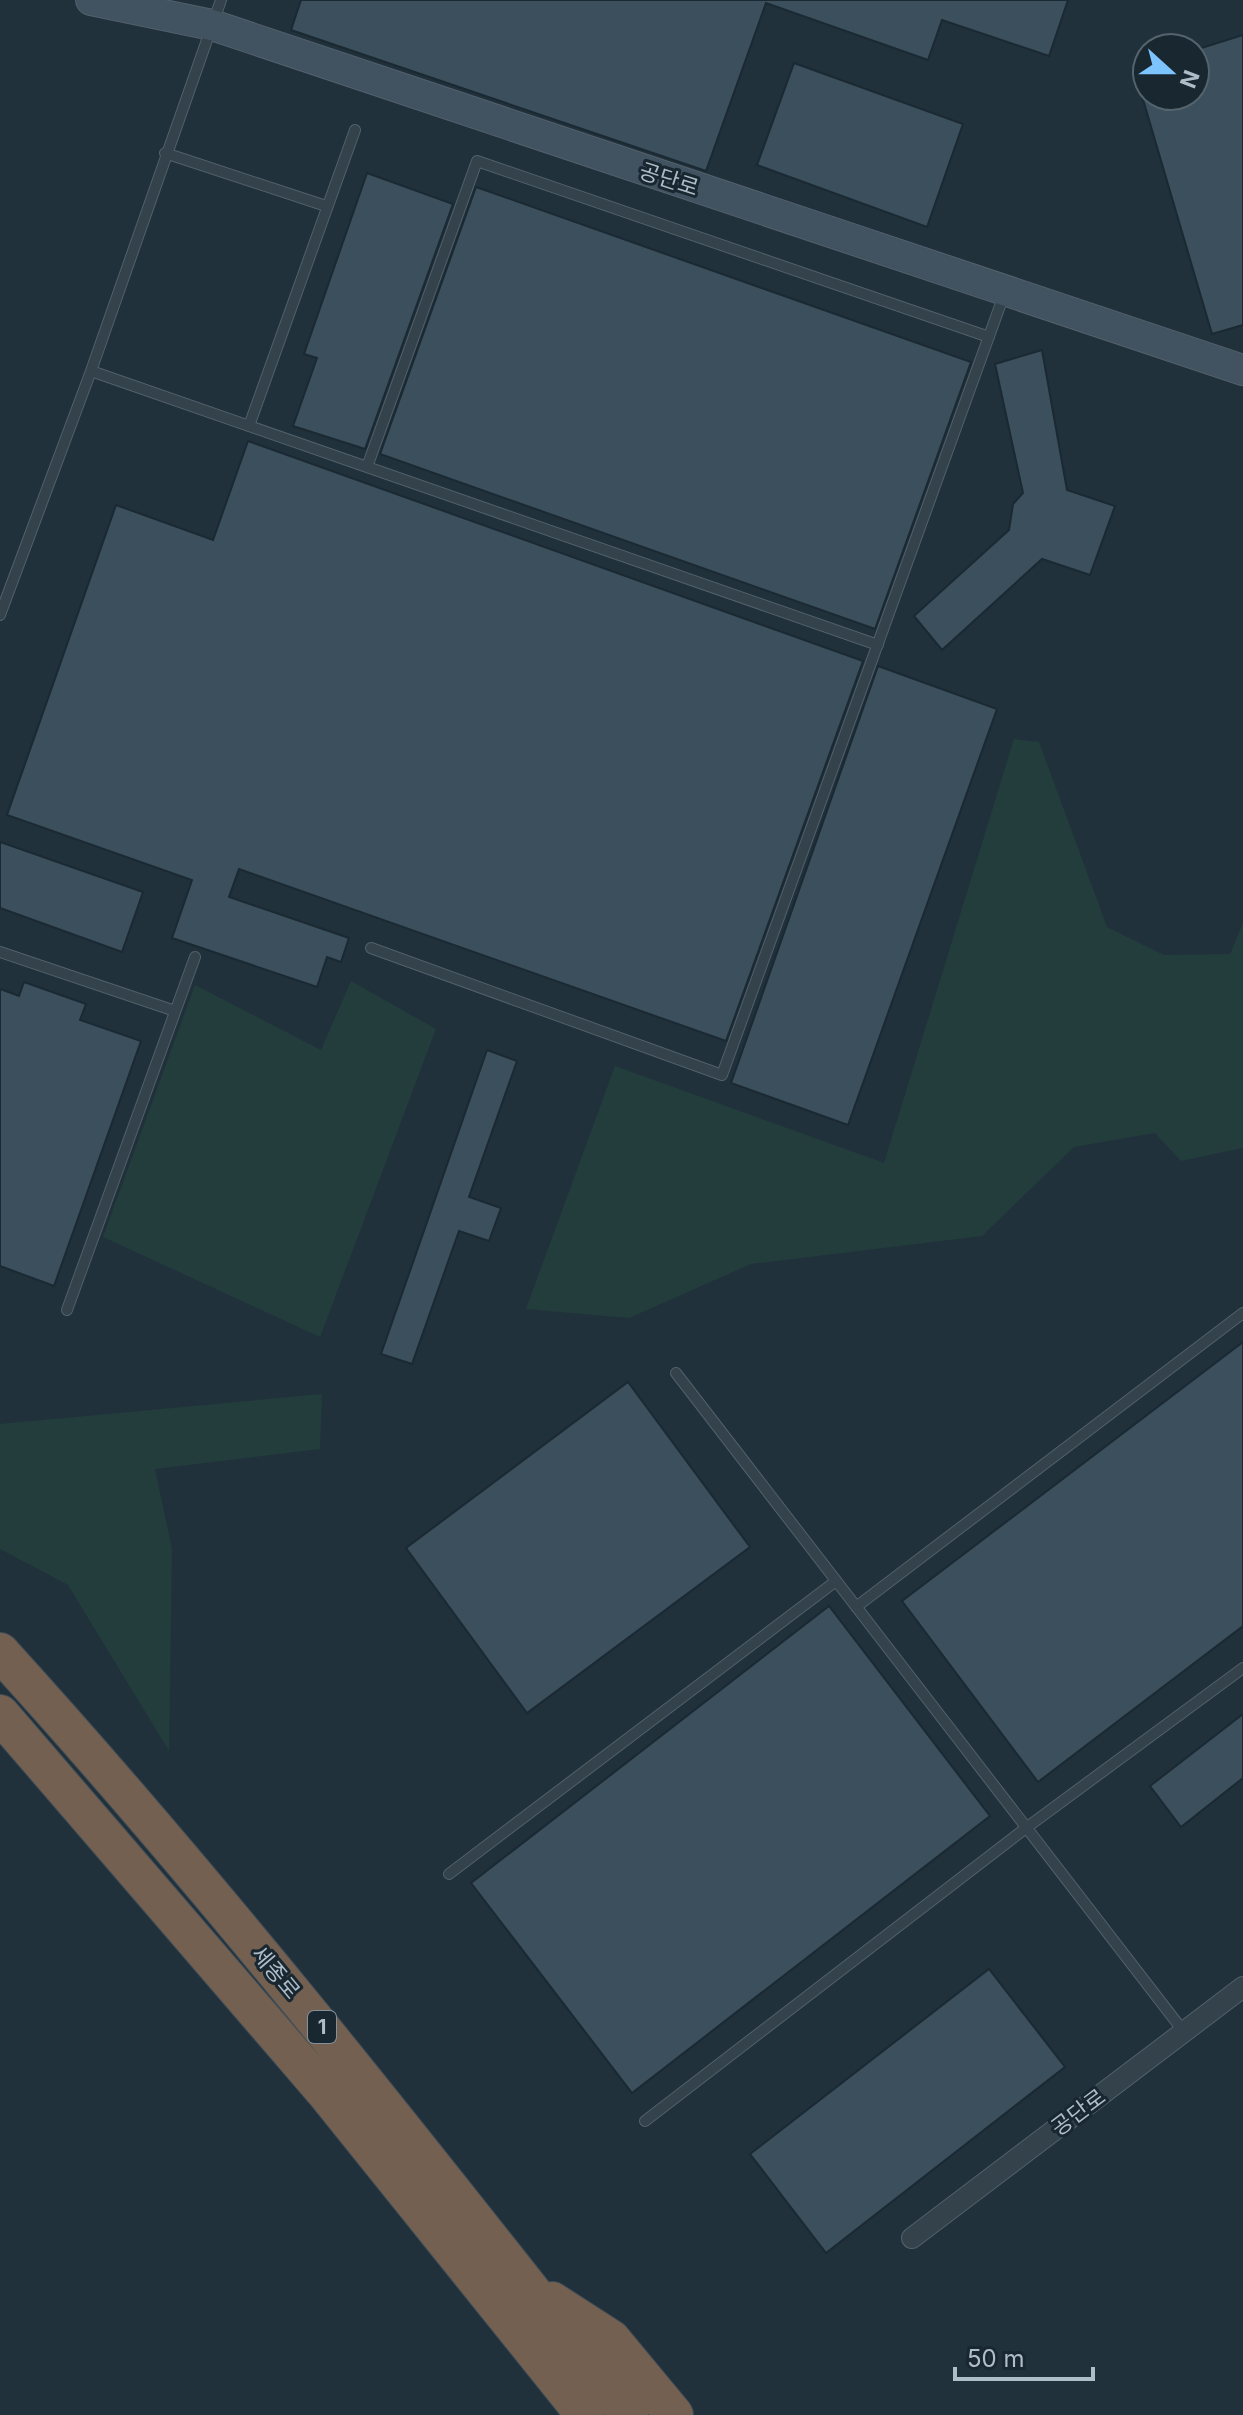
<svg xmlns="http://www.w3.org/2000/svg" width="1243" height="2415" font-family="Inter,'Noto Sans KR',sans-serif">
<rect width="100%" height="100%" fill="#20313c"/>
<path fill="#223d3c" d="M1014,739L1039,742L1107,927L1164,955L1230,954L1243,923V1148L1181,1161L1155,1133L1074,1147L982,1236L751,1264L629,1318L526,1309L615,1066L884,1163Z
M351,981L436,1029L320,1337L103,1237L195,985L321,1050Z
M322,1394L320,1449L155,1469L172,1549L169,1751L68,1585L0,1549V1424Z"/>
<path fill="#3b505c" stroke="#1b2933" stroke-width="2" d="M301,0H1068L1049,56L942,20L928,60L766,3L706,171L291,30Z
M1243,35V325L1212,334L1142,96H1195V50Z
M794,63L963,124L927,227L757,165Z
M367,173L453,204L365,449L293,426L317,358L304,354Z
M476,187L971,362L875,629L380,454Z
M1042,350L1067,490L1115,506L1090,575L1042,559L942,650L914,616L1009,530L1013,504L1023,493L995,364Z
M248,441L863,661L726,1041L239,869L229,897L349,938L341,962L327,957L317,987L172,938L192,880L7,815L116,505L213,540Z
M878,666L997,709L848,1125L731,1083Z
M0,842L143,892L122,952L0,908Z
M24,982L86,1004L80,1020L141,1041L54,1286L0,1266V989L19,996Z
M487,1050L517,1061L469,1197L501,1208L489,1241L459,1231L412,1364L381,1354Z
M1243,1342V1626L1038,1782L902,1601Z
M628,1382L750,1547L527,1713L406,1548Z
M829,1606L990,1816L632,2093L471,1883Z
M1243,1714V1778L1181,1827L1150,1786Z
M989,1969L1065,2067L826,2253L750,2154Z"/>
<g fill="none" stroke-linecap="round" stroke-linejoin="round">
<defs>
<path id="lane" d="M165,153L326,206
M91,371L367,467
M249,426L355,130
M0,615L91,371L221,0
M878,645L367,467L477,161L989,337
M371,948L722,1075L1005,292
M0,952L175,1011
M67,1310L195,957
M676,1373L1184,2032
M856,1607L1243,1313
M449,1874L836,1581
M645,2121L1026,1828L1243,1668"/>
<path id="street" d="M912,2238L1243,1987"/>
<path id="secondary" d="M91,0L212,25L1243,370"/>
<path id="highway" d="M0,1652C222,1896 425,2156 629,2415
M0,1714L327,2094L585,2415
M552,2301L611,2339L674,2415"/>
</defs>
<use href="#lane" stroke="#52606a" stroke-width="12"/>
<use href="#street" stroke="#52606a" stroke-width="22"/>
<use href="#secondary" stroke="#52606a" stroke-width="32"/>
<use href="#highway" stroke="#3f4d57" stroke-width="40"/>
<use href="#lane" stroke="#34424c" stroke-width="10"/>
<use href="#street" stroke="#34424c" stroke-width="20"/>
<use href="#secondary" stroke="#415260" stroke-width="30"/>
<use href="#highway" stroke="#736050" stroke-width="38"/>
</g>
<g text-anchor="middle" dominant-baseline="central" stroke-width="6" stroke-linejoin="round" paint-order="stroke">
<rect fill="#192731" stroke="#82909b" stroke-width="2" x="308" y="2011" width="28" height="32" rx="6"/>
<g font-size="20" font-weight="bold" fill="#afbdc8">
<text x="322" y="2027">1</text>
</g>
<g font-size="22" fill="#afbdc8" stroke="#192731">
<text transform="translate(669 179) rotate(18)">공단로</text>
<text transform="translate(276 1972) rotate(50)">세종로</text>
<text transform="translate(1078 2112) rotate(-37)">공단로</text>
</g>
</g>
<g transform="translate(1171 72) rotate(111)"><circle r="38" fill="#192731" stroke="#55636d" stroke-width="2"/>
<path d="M0-6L14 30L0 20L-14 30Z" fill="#7dc4ff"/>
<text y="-12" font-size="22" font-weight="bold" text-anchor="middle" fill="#afbdc8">N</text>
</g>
<path d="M955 2367v12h138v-12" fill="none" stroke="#afbdc8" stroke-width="4"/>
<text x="967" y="2367" font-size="24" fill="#afbdc8" stroke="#192731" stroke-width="6" paint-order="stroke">50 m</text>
</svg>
